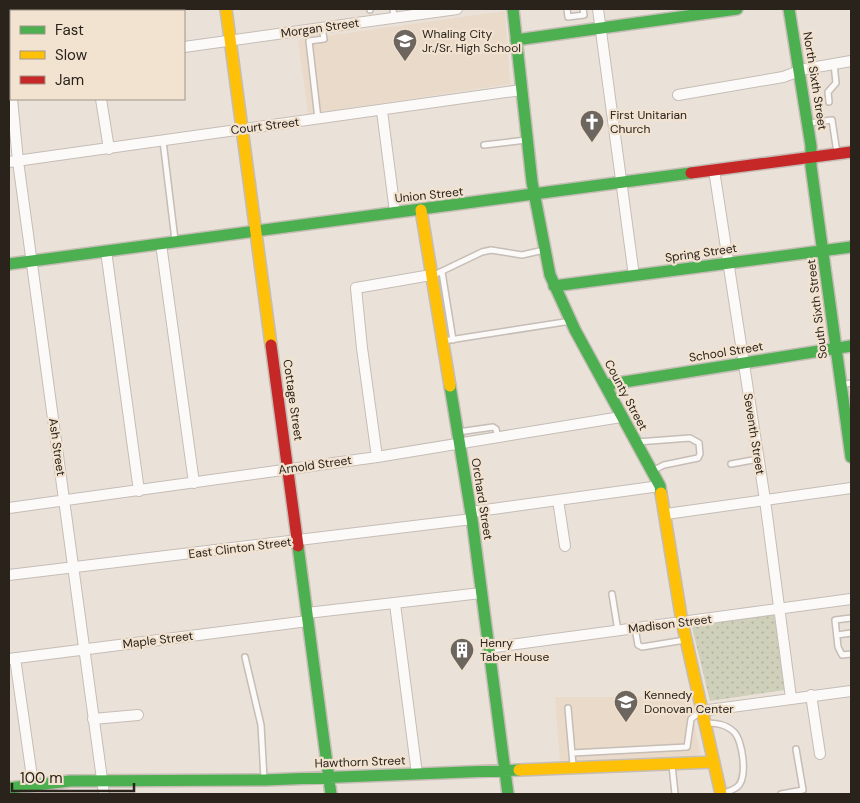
<svg xmlns="http://www.w3.org/2000/svg" width="860" height="803" font-family="'DM Sans',sans-serif">
<defs>
<pattern id="green-dots" width="8" height="8" patternUnits="userSpaceOnUse" patternTransform="scale(1.25)"><rect width="8" height="8" fill="#ced0ba"/><path d="M2 2h.1M6 6h.1" fill="none" stroke="#b1b29f" stroke-width="1.8" stroke-linecap="round"/></pattern>
</defs>
<rect width="100%" height="100%" fill="#eae1d8"/>
<path fill="#eadac9" d="M505,11L510,84L308,114L298,40Z
M555,697H689L700,753L695,757L560,762Z"/>
<path fill="url(#green-dots)" d="M9,9H84V11H11V53Z
M775,614L785,690L710,701L692,627L694,625Z"/>
<g fill="none" stroke-linecap="round" stroke-linejoin="round">
<defs>
<path id="lane" d="M370,9V10
M393,9L394,18
M567,9L568,17L584,15L583,9
M829,102L828,92L836,83L834,64
M318,119L309,41L324,39L322,28
M809,123L832,120L837,153
M163,141L175,240
M484,145L526,140
M442,272L453,340
M434,275L482,252L491,250L522,255L544,250
M443,341L571,321
M841,385L851,383
M458,432L493,427L496,429L498,438
M637,442L690,438L699,443L700,454L698,458L664,465L654,470
M731,464L758,459
M612,594L618,631
M851,618L835,620L838,647L842,655L851,654
M635,628L638,645L642,647L685,640
M837,635L851,633
M245,657L261,725L264,779
M568,708L573,765
M705,723C716,723 726,724 734,732C743,741 748,779 737,787C733,790 727,792 722,794
M572,753L687,747L691,719L701,711
M672,765L675,794
M781,794L803,790L796,749"/>
<path id="street" d="M89,9V11
M598,9L634,276
M184,47L457,9
M9,67L11,90
M678,95L783,77L805,69L851,61
M12,99L18,161L104,794
M101,99L109,149
M382,111L395,212
M9,162L521,90
M714,170L765,500L791,698
M161,244L194,483
M106,251L139,491
M377,457L362,348L356,288L431,275
M558,500L565,546
M9,508L377,457L621,417
M471,512L660,486
M666,514L851,488
M9,575L472,519
M395,604L417,774
M307,613L481,593
M488,648L851,599
M15,658L33,784
M9,659L308,621
M811,695L820,754
M701,711L851,691
M93,719L138,715"/>
<path id="fast" d="M513,9L532,182L550,275L575,330L660,486L661,493
M789,9L811,146V166L851,457
M516,40L737,9
M9,264L691,173
M554,286L851,247
M605,385L851,346
M450,386L472,519L508,794
M298,546L331,794
M9,788L70,781L265,780L519,770"/>
<path id="slow" d="M226,9L271,345
M421,210L450,386
M661,493L682,622L721,794
M519,770L713,762"/>
<path id="jam" d="M691,173L851,152
M271,345L298,546"/>
</defs>
<use href="#lane" stroke="#c5bdb6" stroke-width="8"/>
<use href="#street" stroke="#c5bdb6" stroke-width="12"/>
<use href="#fast" stroke="#c5bdb6" stroke-width="14"/>
<use href="#slow" stroke="#c5bdb6" stroke-width="14"/>
<use href="#jam" stroke="#c5bdb6" stroke-width="14"/>
<use href="#lane" stroke="#fcfaf9" stroke-width="5"/>
<use href="#street" stroke="#fcfaf9" stroke-width="10"/>
<use href="#fast" stroke="#4caf50" stroke-width="11"/>
<use href="#slow" stroke="#ffc107" stroke-width="11"/>
<use href="#jam" stroke="#c62828" stroke-width="11"/>
</g>
<defs>
<symbol id="school-pin" viewBox="-11 -11 22 30"><path d="M0 17L-7.5 6A9.5 9.5 0 1 1 7.5 6Z" fill="#6d665e" stroke="#f2e2d0"/><path d="M0-5L7-2L0 1L-7-2ZM-4 1L0 2.5L4 1V4Q0 6-4 4Z" fill="#fff"/></symbol>
<symbol id="church-pin" viewBox="-11 -11 22 30"><path d="M0 17L-7.5 6A9.5 9.5 0 1 1 7.5 6Z" fill="#6d665e" stroke="#f2e2d0"/><path d="M-1.2-6h2.4v3.5h3.3v2.4h-3.3V6h-2.4V-.1h-3.3v-2.4h3.3Z" fill="#fff"/></symbol>
<symbol id="building-pin" viewBox="-11 -11 22 30"><path d="M0 17L-7.5 6A9.5 9.5 0 1 1 7.5 6Z" fill="#6d665e" stroke="#f2e2d0"/><path d="M-4-6H4V6H1V3H-1V6H-4ZM-2.5-4.3h1.7v1.8h-1.7ZM.8-4.3h1.7v1.8H.8ZM-2.5-1h1.7V.8h-1.7ZM.8-1h1.7V.8H.8Z" fill="#fff"/></symbol>
</defs>
<g fill-rule="evenodd">
<use href="#school-pin" x="391" y="27" width="28" height="38"/>
<use href="#church-pin" x="578" y="108" width="28" height="38"/>
<use href="#building-pin" x="448" y="636" width="28" height="38"/>
<use href="#school-pin" x="612" y="688" width="28" height="38"/>
</g>
<g text-anchor="middle" dominant-baseline="central" stroke-width="4.5" stroke-linejoin="round" paint-order="stroke">
<g font-size="12" fill="#29231c" stroke="#f2e2d0">
<text transform="translate(320 28) rotate(-8)">Morgan Street</text>
<text transform="translate(815 81) rotate(81)">North Sixth Street</text>
<text transform="translate(265 126) rotate(-7)">Court Street</text>
<text transform="translate(429 195) rotate(-6)">Union Street</text>
<text transform="translate(701 253) rotate(-8)">Spring Street</text>
<text transform="translate(817 309) rotate(-97)">South Sixth Street</text>
<text transform="translate(726 352) rotate(-9)">School Street</text>
<text transform="translate(626 395) rotate(62)">County Street</text>
<text transform="translate(293 400) rotate(82)">Cottage Street</text>
<text transform="translate(754 434) rotate(81)">Seventh Street</text>
<text transform="translate(57 447) rotate(82)">Ash Street</text>
<text transform="translate(315 465) rotate(-8)">Arnold Street</text>
<text transform="translate(482 499) rotate(81)">Orchard Street</text>
<text transform="translate(240 548) rotate(-7)">East Clinton Street</text>
<text transform="translate(670 624) rotate(-7)">Madison Street</text>
<text transform="translate(158 640) rotate(-7)">Maple Street</text>
<text transform="translate(360 762) rotate(-2)">Hawthorn Street</text>
</g>
<g font-size="12" fill="#29231c" stroke="#f2e2d0" text-anchor="start">
<text x="422" y="34">Whaling City<tspan x="422" dy="14">Jr./Sr. High School</tspan></text>
<text x="610" y="115">First Unitarian<tspan x="610" dy="14">Church</tspan></text>
<text x="480" y="643">Henry<tspan x="480" dy="14">Taber House</tspan></text>
<text x="644" y="695">Kennedy<tspan x="644" dy="14">Donovan Center</tspan></text>
</g>
</g>
<rect width="860" height="803" fill="none" stroke="#29231c" stroke-width="20"/>
<rect x="10" y="10" width="175" height="90" fill="#f2e2d0" stroke="#a29688"/>
<rect x="20" y="26" width="25" height="8" fill="#4caf50" stroke="#a29688"/>
<text x="55" y="35" font-size="15" fill="#29231c">Fast</text>
<rect x="20" y="51" width="25" height="8" fill="#ffc107" stroke="#a29688"/>
<text x="55" y="60" font-size="15" fill="#29231c">Slow</text>
<rect x="20" y="76" width="25" height="8" fill="#c62828" stroke="#a29688"/>
<text x="55" y="85" font-size="15" fill="#29231c">Jam</text>
<path d="M12 783v8h122v-8" fill="none" stroke="#29231c" stroke-width="2.5"/>
<text x="20" y="783" font-size="15" fill="#29231c" stroke="#f2e2d0" stroke-width="4" paint-order="stroke">100 m</text>
</svg>
